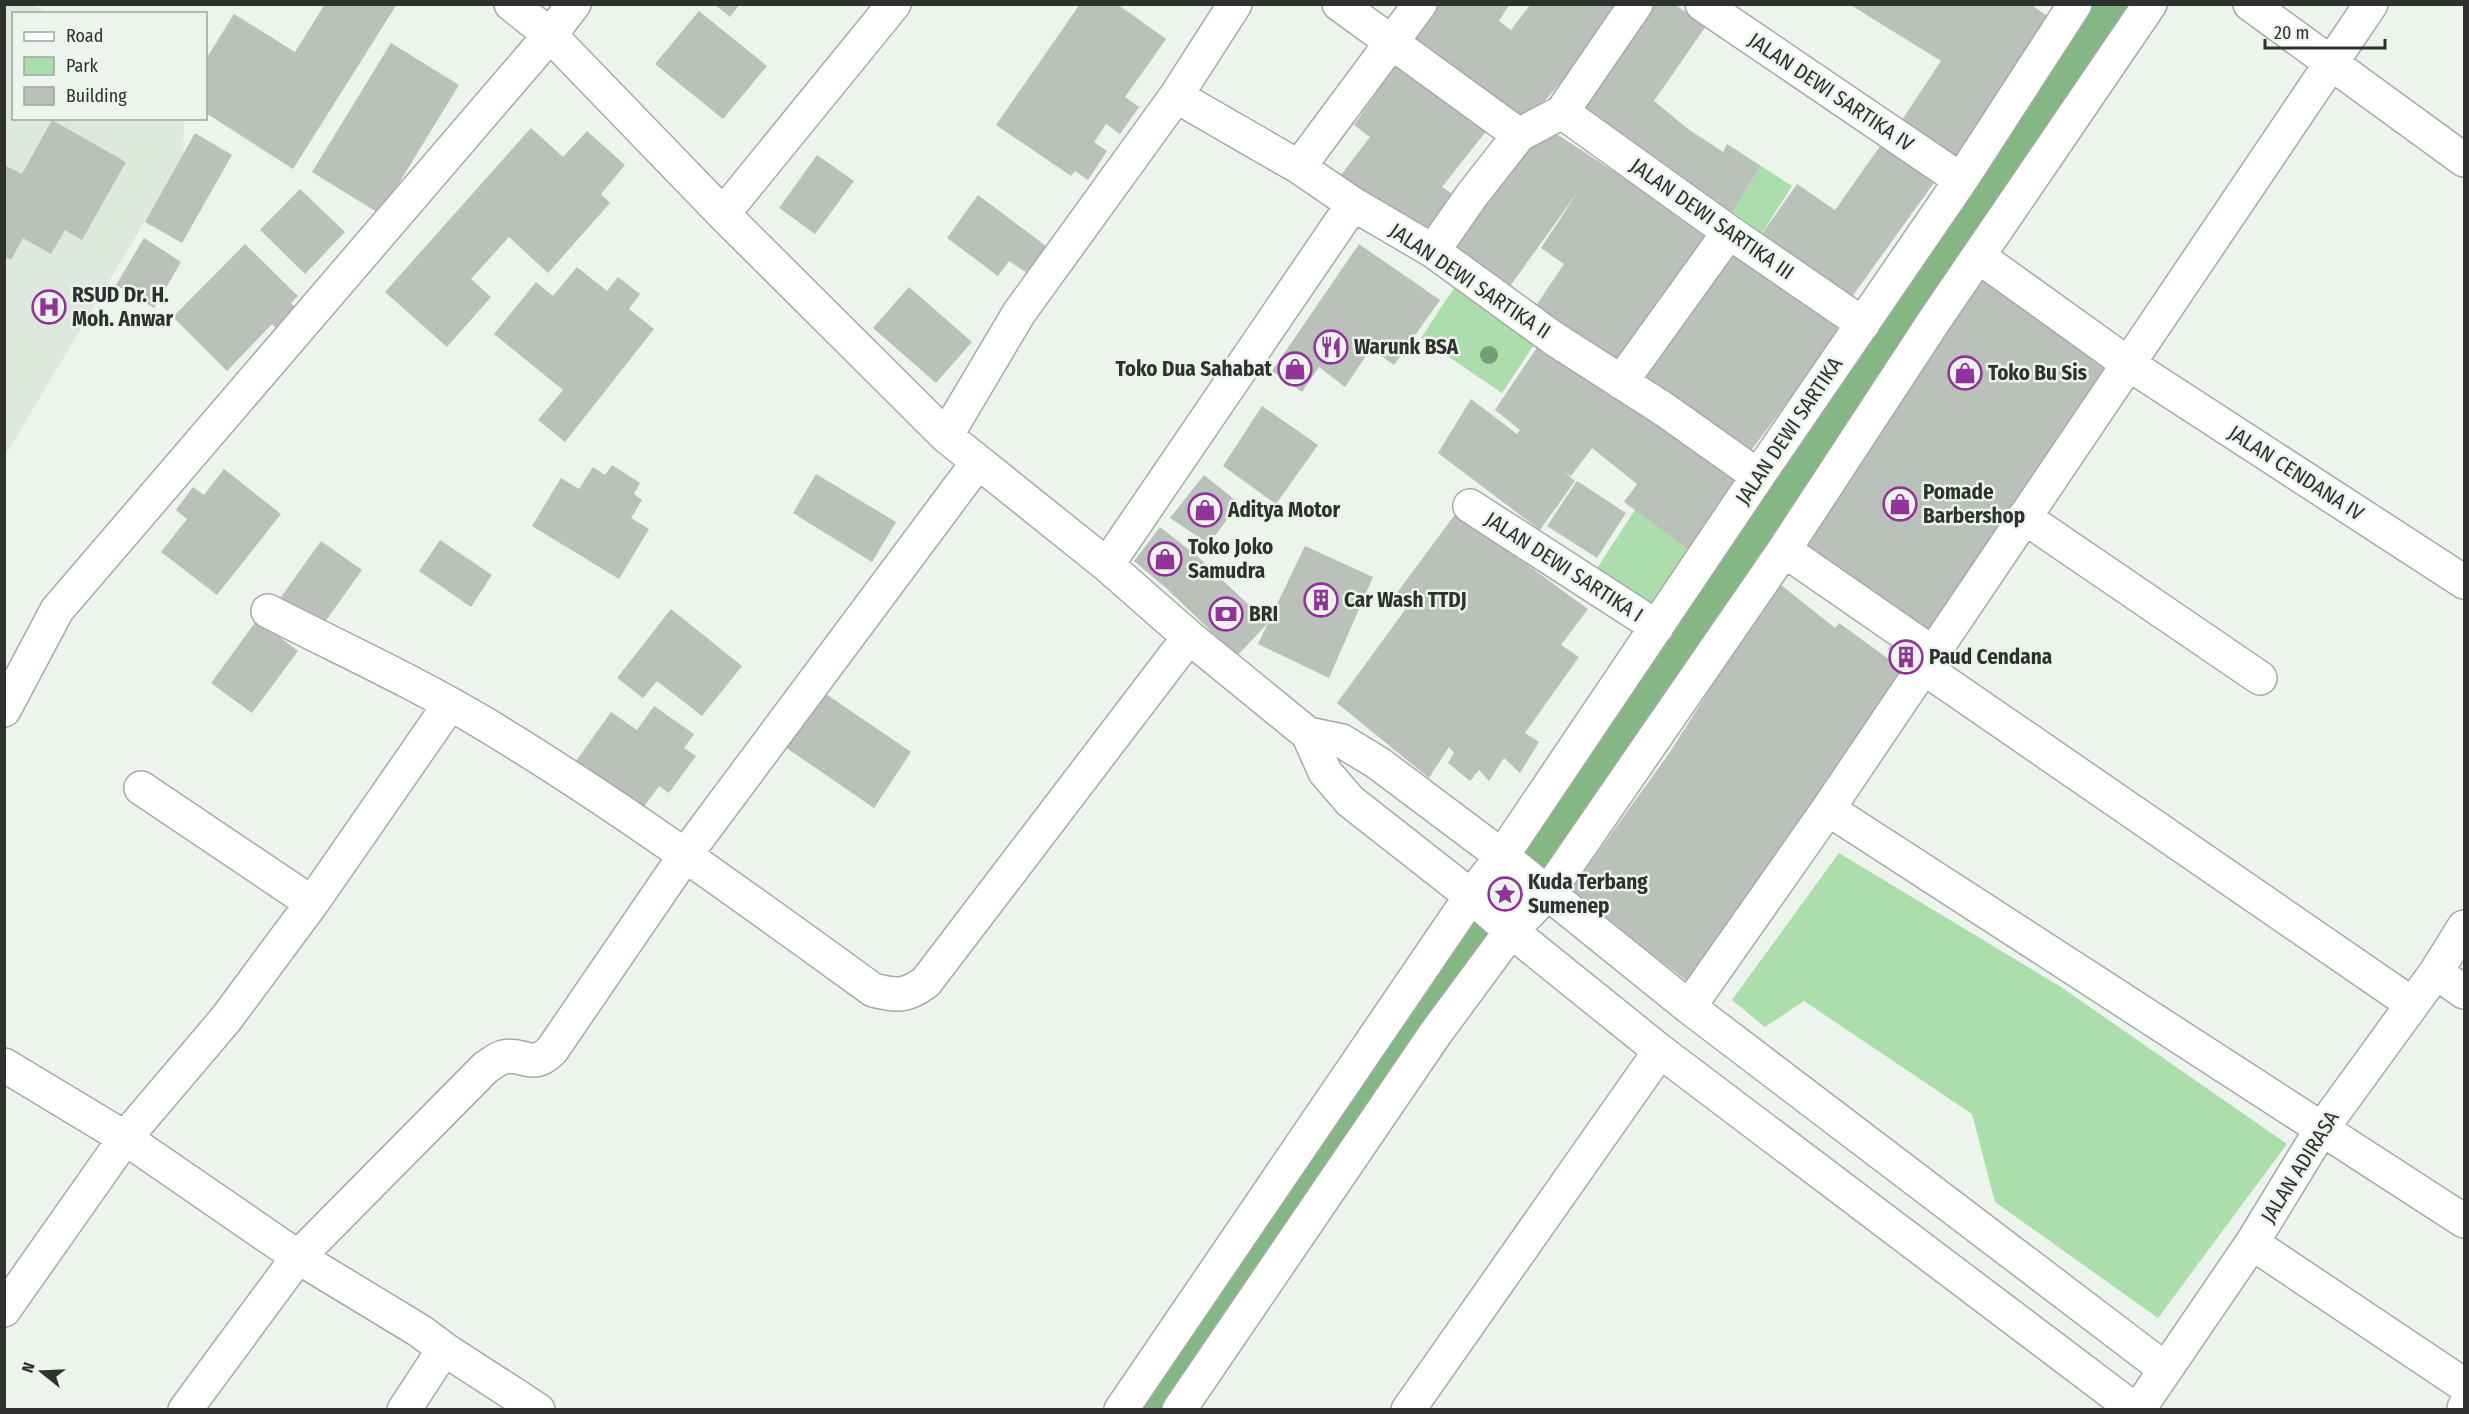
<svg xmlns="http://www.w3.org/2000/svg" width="2469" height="1414" font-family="'Fira Sans Condensed',sans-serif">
<rect width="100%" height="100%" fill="#edf3ed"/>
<path fill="#dde9dd" d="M5,5H34L48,13L14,14V118L184,119L183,157L5,456Z"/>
<path fill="#acdeab" d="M1761,166L1792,186L1757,241L1727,220Z
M1456,285L1537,340L1502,393L1421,338Z
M1635,510L1691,552L1650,610L1593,574Z
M1839,853L2061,987L2287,1144L2158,1318L1995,1202L1972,1114L1804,1001L1765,1027L1732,1000Z"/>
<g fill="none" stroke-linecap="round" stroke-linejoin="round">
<path stroke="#84b784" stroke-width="72" d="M1538,858L2107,4
M1156,1410L1481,934"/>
</g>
<path fill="#bac0ba" d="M325,4H397L293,169L206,113V59L234,14L295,52Z
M714,4H740L730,17Z
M1080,4H1117L1166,39L1125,97L1139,107L1120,134L1106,124L1094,142L1107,151L1088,180L1075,171L1071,176L996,125Z
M1438,4H1510L1499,21L1511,30L1530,5H1618L1570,72L1527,121L1407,45Z
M1653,4H1674L1706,26L1654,101L1688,129L1723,152L1727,144L1761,166L1727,220L1575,115Z
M1849,4H2030L2050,18L1959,163L1898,126L1941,61Z
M699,11L767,66L723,119L655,64Z
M391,43L459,85L380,214L312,172Z
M1400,59L1491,125L1442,187L1454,195L1423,236L1337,180L1370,137L1354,125Z
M52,120L126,162L82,240L65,230L51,254L23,238L11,260L4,256V165L22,174Z
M1543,125L1711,235L1618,371L1531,313L1564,264L1541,248L1579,190L1506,292L1449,251Z
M531,128L563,157L587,131L625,165L601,194L610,203L548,273L509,237L471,279L491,297L447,347L385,292Z
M195,133L232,155L182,243L145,222Z
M1883,142L1936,180L1846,305L1757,241L1797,184L1835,210Z
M817,155L854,181L815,234L779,208Z
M300,189L345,232L305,274L260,230Z
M978,195L1046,246L1027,273L1009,261L998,276L947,238Z
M144,238L181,262L154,308L116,285Z
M245,244L298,296L291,303L301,313L282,334L272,324L227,371L173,317Z
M1359,244L1440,300L1394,365L1371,349L1345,387L1319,367L1302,392L1272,371Z
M1732,246L1845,324L1747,456L1636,378Z
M577,267L607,291L618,277L640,294L629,309L654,329L565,442L538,420L563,390L494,334L536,282L553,296Z
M1982,278L2111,368L1923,643L1802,554Z
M909,287L972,342L936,383L873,328Z
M1540,343L1743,482L1691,552L1624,502L1637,484L1592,448L1571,476L1563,471L1575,481L1540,530L1438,453L1471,399L1517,434L1520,430L1495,410Z
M1262,406L1318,445L1276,504L1223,466Z
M612,465L640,483L634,494L642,500L631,518L649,529L619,579L532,526L561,478L579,489L593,467L605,475Z
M224,469L281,514L217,595L161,552L187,519L176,510L193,487L204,495Z
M816,474L896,522L872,562L793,513Z
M1204,475L1239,503L1209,544L1170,518Z
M1577,481L1626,513L1597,558L1547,526Z
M1456,513L1588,609L1561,645L1579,657L1525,733L1539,742L1520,773L1504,758L1489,781L1479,770L1470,781L1448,763L1454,753L1449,747L1429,778L1337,703L1405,610L1391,601Z
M1160,527L1197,556L1268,623L1305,546L1373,577L1329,678L1258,644L1268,623L1237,656L1166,588L1134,561Z
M440,540L492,575L471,607L419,571Z
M321,541L362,570L322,626L281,597Z
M1781,585L1835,628L1839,623L1904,670L1688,982L1570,891L1670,752L1722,670Z
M671,609L742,666L702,716L657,681L643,698L617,678Z
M257,620L298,651L252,713L211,683Z
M1899,634L1919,649L1908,665L1888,649Z
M823,692L911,752L874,808L785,747Z
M654,706L694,734L684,748L696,756L669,793L659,786L643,808L576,761L611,712L637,730Z"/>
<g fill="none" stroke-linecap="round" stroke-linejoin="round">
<defs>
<path id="minor" d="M511,4L550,35L723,214L946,436L1107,565L1189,637L1308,734L1325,772L1350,801L1471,896L1511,931L1660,1051L2135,1410
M1339,4L1519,135
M1702,4L1961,180
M2250,4L2464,160
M1176,96L1299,167L1353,204L1433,251L1553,338L1665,410L1758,476
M1562,112L1729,232L1863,324
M1299,167L1420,4
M723,214L894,4
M1433,251L1472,195L1519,135L1562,112L1636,4
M1978,256L2127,363L2464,582
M1621,382L1729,232
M946,436L1019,313L1176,96L1235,4
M1470,506L1657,627
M2024,517L2260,678
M1784,550L1934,654
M1107,565L1353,204
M268,611C340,648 415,682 485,724C619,805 746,898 873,990C897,996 906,997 926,982L1189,637
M1924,668L2412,1004
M4,710L57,610L550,35L574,4
M1308,734L1342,741L1378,763L1502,856L1689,1007L2165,1369
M141,788L312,903
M1828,809L2464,1221
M2436,972L2464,992
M1689,1007L1828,809L2371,4
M4,1065L125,1138L298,1257L420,1331L444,1349L538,1410
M2252,1243L2464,1385
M4,1310L125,1138L226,1019L312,903L450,704
M185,1410L298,1257L486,1067C491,1064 497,1059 503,1057C525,1052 531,1071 552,1050L686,854L978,462
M404,1410L444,1349
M1121,1410L1471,896L1502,856L1758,476L1961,180L2075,4
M1179,1410L1435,1034L1511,931L1547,894L1784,550L1934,321L2150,4
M1408,1410L1660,1051
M2138,1410L2252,1243L2321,1130L2436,972L2464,927
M2464,1410V1408"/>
</defs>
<use href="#minor" stroke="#a5aba5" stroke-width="36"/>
<use href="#minor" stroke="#fff" stroke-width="33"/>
</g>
<circle fill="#739e77" cx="1489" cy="355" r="9"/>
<defs>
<symbol id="hospital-ring" viewBox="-11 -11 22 22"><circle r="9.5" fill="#edf3ed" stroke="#92329b" stroke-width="1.5"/><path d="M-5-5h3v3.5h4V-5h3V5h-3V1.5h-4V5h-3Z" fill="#92329b"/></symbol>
<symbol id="restaurant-ring" viewBox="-11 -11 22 22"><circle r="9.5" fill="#edf3ed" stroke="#92329b" stroke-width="1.5"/><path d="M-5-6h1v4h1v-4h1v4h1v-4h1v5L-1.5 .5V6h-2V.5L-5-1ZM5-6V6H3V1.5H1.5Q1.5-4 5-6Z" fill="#92329b"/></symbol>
<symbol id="shop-ring" viewBox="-11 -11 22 22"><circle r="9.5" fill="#edf3ed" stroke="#92329b" stroke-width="1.5"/><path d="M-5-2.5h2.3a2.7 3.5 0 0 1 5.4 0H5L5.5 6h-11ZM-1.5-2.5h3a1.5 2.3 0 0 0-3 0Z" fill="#92329b"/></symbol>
<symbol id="building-ring" viewBox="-11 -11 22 22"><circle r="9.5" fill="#edf3ed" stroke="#92329b" stroke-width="1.5"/><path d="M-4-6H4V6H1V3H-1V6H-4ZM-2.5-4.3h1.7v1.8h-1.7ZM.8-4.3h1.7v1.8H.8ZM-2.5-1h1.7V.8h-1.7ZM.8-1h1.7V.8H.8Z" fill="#92329b"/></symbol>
<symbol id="bank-ring" viewBox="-11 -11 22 22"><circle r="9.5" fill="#edf3ed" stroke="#92329b" stroke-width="1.5"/><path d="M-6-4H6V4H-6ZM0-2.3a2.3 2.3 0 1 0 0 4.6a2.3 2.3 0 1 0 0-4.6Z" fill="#92329b"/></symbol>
<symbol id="sight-ring" viewBox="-11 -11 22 22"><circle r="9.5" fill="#edf3ed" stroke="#92329b" stroke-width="1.5"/><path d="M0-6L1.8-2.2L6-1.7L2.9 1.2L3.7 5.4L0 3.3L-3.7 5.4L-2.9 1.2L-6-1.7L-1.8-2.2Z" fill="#92329b"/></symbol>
</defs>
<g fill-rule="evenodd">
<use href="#hospital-ring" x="30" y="288" width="38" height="38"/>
<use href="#restaurant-ring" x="1312" y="328" width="38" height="38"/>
<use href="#shop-ring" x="1276" y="350" width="38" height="38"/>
<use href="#shop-ring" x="1946" y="354" width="38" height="38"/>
<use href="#shop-ring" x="1881" y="485" width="38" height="38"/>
<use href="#shop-ring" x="1186" y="491" width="38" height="38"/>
<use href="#shop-ring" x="1146" y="540" width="38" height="38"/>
<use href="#building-ring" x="1302" y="581" width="38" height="38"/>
<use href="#bank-ring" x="1207" y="595" width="38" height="38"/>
<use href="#building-ring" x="1887" y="638" width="38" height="38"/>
<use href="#sight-ring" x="1486" y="875" width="38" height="38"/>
</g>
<g text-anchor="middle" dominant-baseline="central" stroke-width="5" stroke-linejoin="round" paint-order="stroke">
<g font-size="21" fill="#2e312e" stroke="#edf3ed">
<text transform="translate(1831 92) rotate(34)">JALAN DEWI SARTIKA IV</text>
<text transform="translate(1712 219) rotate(35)">JALAN DEWI SARTIKA III</text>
<text transform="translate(1470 281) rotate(34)">JALAN DEWI SARTIKA II</text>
<text transform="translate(1789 431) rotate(-56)">JALAN DEWI SARTIKA</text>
<text transform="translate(2296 473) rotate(33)">JALAN CENDANA IV</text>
<text transform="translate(1564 567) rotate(33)">JALAN DEWI SARTIKA I</text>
<text transform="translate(2300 1167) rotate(-58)">JALAN ADIRASA</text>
</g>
<g font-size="21" font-weight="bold" fill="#2e312e" stroke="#edf3ed" text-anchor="start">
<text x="72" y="295">RSUD Dr. H.<tspan x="72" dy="24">Moh. Anwar</tspan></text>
<text x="1354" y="347">Warunk BSA</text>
<text x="1272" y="369" text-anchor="end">Toko Dua Sahabat</text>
<text x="1988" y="373">Toko Bu Sis</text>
<text x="1923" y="492">Pomade<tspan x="1923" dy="24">Barbershop</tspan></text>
<text x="1228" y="510">Aditya Motor</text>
<text x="1188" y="547">Toko Joko<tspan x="1188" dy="24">Samudra</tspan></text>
<text x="1344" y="600">Car Wash TTDJ</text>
<text x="1249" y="614">BRI</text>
<text x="1929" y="657">Paud Cendana</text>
<text x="1528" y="882">Kuda Terbang<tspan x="1528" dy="24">Sumenep</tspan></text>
</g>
</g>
<rect width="2469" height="1414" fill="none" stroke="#2e312e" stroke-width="12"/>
<rect x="12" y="12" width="195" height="108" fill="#edf3ed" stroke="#a1a5a1" stroke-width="1.5"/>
<rect x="24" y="32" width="30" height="9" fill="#ffffff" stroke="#a1a5a1" stroke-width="1.5"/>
<text x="66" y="42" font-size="18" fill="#2e312e">Road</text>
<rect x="24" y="57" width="30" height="18" fill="#acdeab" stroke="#a1a5a1" stroke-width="1.5"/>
<text x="66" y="72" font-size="18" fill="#2e312e">Park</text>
<rect x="24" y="87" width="30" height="18" fill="#bac0ba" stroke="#a1a5a1" stroke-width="1.5"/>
<text x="66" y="102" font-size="18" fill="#2e312e">Building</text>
<g transform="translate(42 1372) rotate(288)" stroke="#edf3ed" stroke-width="4.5" paint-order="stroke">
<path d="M0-4.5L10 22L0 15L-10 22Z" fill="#2e312e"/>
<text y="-9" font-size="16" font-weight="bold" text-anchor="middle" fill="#2e312e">N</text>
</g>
<path d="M2265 39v9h120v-9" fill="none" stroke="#2e312e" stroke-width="3"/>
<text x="2274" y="39" font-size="18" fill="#2e312e" stroke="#edf3ed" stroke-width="4.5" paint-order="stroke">20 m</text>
</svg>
